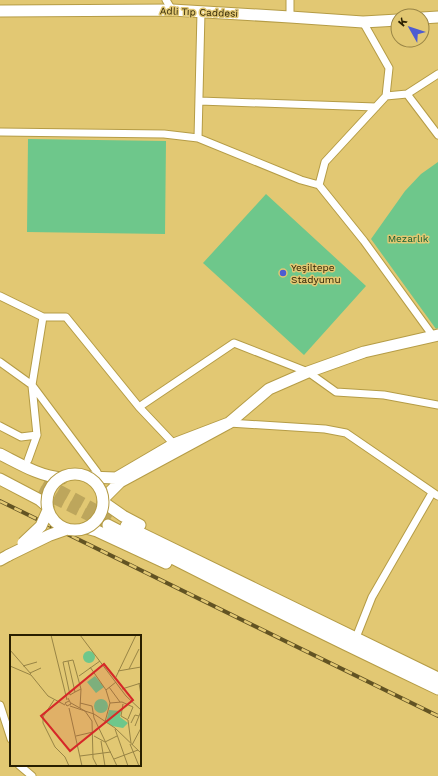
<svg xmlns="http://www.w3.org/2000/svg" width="438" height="776" font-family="'Work Sans',sans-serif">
<rect width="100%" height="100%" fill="#e2c873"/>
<path fill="#6ec78b" d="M28,139L166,141L165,234L27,232Z
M438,162V328L436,329L371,239L405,191L421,174Z
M266,194L366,286L304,355L203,263Z"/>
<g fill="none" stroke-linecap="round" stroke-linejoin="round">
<path stroke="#bda65c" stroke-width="11" stroke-dasharray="11 5.5" stroke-linecap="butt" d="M44,482L111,518
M39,491L108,525"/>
<defs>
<path id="street" d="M166,0L172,10
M290,17V0
M363,22L389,68L386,96
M407,94L438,135
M199,101L376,107
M0,132L164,134L198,138L301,180L319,185
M198,138L201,12
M0,296L43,317L32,385L0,362
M43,317H66L139,407L174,444
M433,336L364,241L319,185L325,162L386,96L407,94L438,74
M32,385L97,472
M139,407L234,343L308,372L336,392L384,395L438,405
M229,423L325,429L346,433L438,496
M0,426L21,437L37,435L32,386
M28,460L37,435
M355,640L372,597L432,493
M0,705L11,739
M19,765L32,776"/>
<path id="secondary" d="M0,11L172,10L290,17L363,22L398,20
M422,18L438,17
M229,423L269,389L308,372L364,352L438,335
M0,454C20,464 39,476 62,478
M88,477L116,478L174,444L229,423L120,482L103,499
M0,479L40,500L48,507
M103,502L123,516L140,525
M108,525C217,582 327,636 438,689
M126,526L438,678
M86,528L97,531L166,563
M0,560L9,555"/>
</defs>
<use href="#street" stroke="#b59c46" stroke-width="9"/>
<use href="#secondary" stroke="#b59c46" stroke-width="13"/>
<use href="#street" stroke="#fff" stroke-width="7"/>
<use href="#secondary" stroke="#fff" stroke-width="11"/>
<defs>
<path id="rail" d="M0,501L438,716"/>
</defs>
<use href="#rail" stroke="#625323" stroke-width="4"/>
<use href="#rail" stroke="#e2c873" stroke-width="2.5" stroke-dasharray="8" stroke-linecap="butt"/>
<defs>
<path id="secondary-bridge" d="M47 502a28 28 0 1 1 56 0a28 28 0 1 1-56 0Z
M23,543L41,526L48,510
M9,555L50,535L67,529"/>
</defs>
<use href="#secondary-bridge" stroke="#b59c46" stroke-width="13" stroke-linecap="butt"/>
<use href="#secondary-bridge" stroke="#fff" stroke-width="11"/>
</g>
<circle fill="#4d5cd2" stroke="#e2c873" stroke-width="1.5" cx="283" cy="273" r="4"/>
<g text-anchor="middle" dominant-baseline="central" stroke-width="3" stroke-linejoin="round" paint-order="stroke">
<g font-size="10" fill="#291f00" stroke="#e2c873">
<text transform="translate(199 12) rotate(2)">Adli Tıp Caddesi</text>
</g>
<g font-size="10" fill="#116134" stroke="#e2c873">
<text x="408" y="238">Mezarlık</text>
</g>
<g font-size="10" fill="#291f00" stroke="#e2c873" text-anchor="start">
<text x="291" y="267">Yeşiltepe<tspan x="291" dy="12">Stadyumu</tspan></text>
</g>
</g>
<g transform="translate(10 635)">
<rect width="131" height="131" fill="#e2c873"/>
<path d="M73 22a6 6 0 1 1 12 0a6 6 0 1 1-12 0ZM85,41L94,52L86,58L77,47ZM84 71a7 7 0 1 1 14 0a7 7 0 1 1-14 0ZM99,75L111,76L110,82L118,88L113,93L102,91L96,87Z" fill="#6ec78b"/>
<path fill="none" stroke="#988445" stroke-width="1" d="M41,0L57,65M70,0L116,61L131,75M0,15L21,39M63,25L71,54L65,57L58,26ZM58,26L53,27L60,60L65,57M0,31L21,40L38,61L55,70M13,31L27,27M80,32L96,55L100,68M119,34L129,14M108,36L131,32M20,38L31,33M69,41L90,26M105,44L126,0M129,48L131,60M99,52L110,67M112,54L131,48M96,55L106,47M58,63L61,69L57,71L55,68L59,66M44,65L33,82V88L45,112L55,122L59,131M70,68L82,71L84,83L107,131M113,69L111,81L118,85L121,108M60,71L75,76L61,68M59,73L72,131M70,73L71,54M75,76L84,79L105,93L131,118M75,76L82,86L83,123L87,131M118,84L123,72M95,87L100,68L112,67L123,72M121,88L125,80L129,81M125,91L131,76M105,94L118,131M66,101L83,97M84,101L95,107L107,101M91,106L95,131M120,109L129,131M122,110L131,93M70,121L101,117M104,124L128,115"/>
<path fill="#d62828" fill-opacity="0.15" stroke="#d62828" stroke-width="2" d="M94,29L123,65L60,116L31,81Z"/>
<rect width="131" height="131" fill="none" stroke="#291f00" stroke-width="2"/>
</g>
<g transform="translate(410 28) rotate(309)"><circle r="19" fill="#e2c873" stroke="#988445"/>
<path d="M0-3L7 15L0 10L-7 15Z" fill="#4d5cd2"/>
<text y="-6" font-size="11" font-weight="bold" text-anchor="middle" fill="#291f00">K</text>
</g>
</svg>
